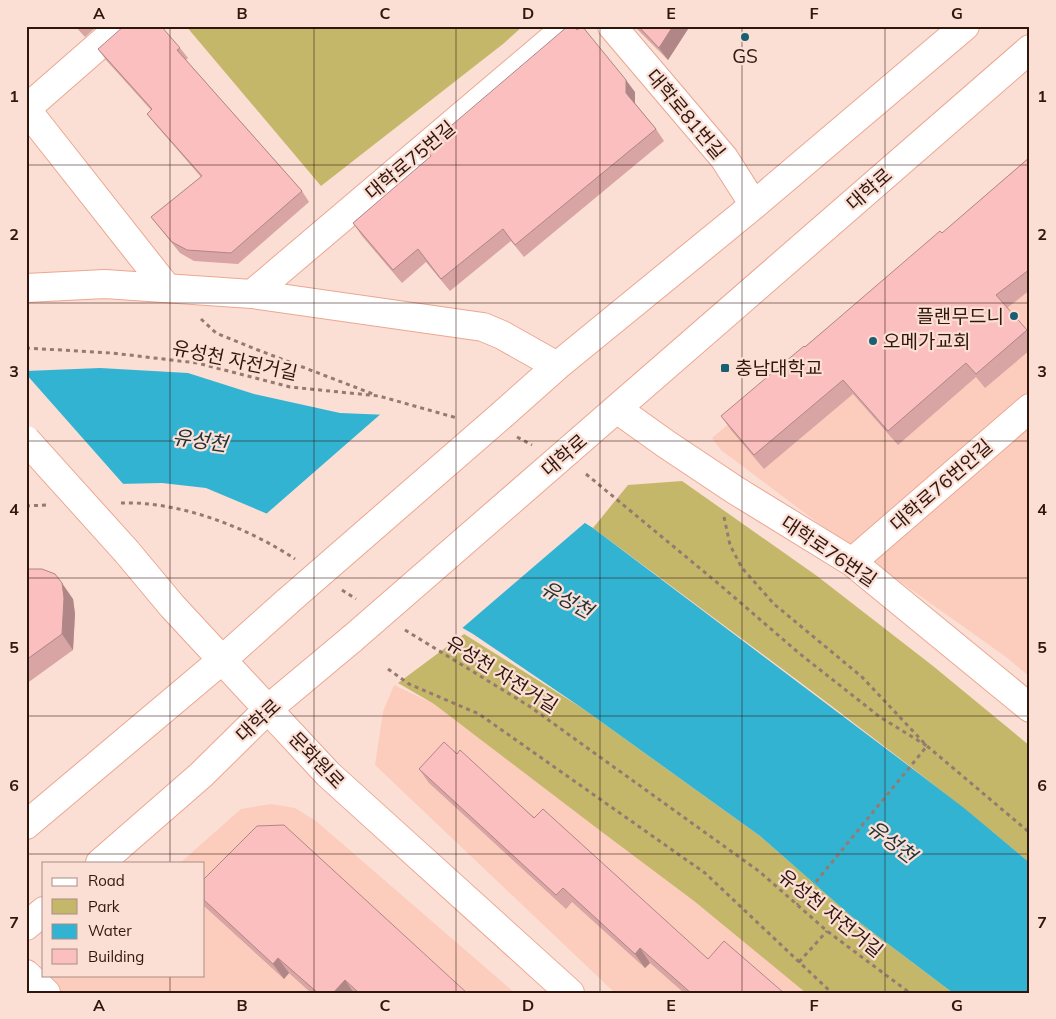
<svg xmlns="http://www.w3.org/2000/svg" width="1056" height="1019" font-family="Mulish,'Noto Sans KR',sans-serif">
<rect width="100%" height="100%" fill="#fbded4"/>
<path fill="#fccdbd" d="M1030,169V677L1006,657L818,523L721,450L712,438Z
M394,685L434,704L694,901L806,993H615L375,765L383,712Z
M271,804L295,808L316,821L515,993H32L52,975H204V863H180L241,809Z"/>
<path fill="#c5b76a" d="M186,26H523L503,44L321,186Z
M682,481L817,576L933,666L1030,746V863C889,745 740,638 593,528L628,485Z
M464,634L582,708L760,836L851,916L953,993H806L694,901L598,829L434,704L398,683Z"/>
<path fill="#33b3d2" d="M100,368L188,373L254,394L340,413L413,416L593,528L901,760L964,808L1030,863V993H953L851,916L760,836L582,708L473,634L270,515L206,488L162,483L26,486V371Z"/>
<path fill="#fbded4" d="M26,374L125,486L26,489Z
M383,412L414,413L587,521L460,630L265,515Z"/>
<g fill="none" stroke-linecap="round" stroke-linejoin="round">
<defs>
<path id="minor" d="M612,26L724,158L754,205
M26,109L167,288
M26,109L121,26
M26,288L105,284L252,294L483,327L502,335L557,366
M252,294L568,26
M617,409L666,444L735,490L852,562L1030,708
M503,414L557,366L754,205L965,26
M568,451L1030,49
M127,552L172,606L328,774L570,993
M852,562L1030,408
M26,825L222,660L288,601
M100,863L201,775L268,709L353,638
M26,926L44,911
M26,974L46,993"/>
</defs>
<use href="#minor" stroke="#eca791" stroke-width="30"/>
<path stroke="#957a71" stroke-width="3" stroke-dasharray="4 4" stroke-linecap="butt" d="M201,319L216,333L258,350L373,394
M26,348L112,353L197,363L290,387L379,396L457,418
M517,437L532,445
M586,474L720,585L800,654L880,717L927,746L797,905
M121,503C179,501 247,527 295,559
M26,506L47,505
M724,517L730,545L742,568L774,604L862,677L927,746L1030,833
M342,590L356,599
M405,630L529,706L760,872L827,931L910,993
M388,669L409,684L479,714L705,873L832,993
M799,962L827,931"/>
<use href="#minor" stroke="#fff" stroke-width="28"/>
<defs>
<path id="minor-bridge" d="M26,440L127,552
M288,601L503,414
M353,638L568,451"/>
</defs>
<use href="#minor-bridge" stroke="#eca791" stroke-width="30" stroke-linecap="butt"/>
<use href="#minor-bridge" stroke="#fff" stroke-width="28"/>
</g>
<path fill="#d8a4a4" d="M75,26H97L85,37Z
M634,26H690L668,60Z
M180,48L188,58L186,60L302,191L309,202L238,264L194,261L180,253L159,227L151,217L201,177L155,124L147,114L151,110L106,60L98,49Z
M635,92V103L656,129L664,141L524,257L511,241L450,291L426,262L402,283L362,236L353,223L431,157L425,148Z
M1030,157V290L1007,308L1030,335V350L985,388L976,377L898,445L853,394L764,469L731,430L721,416L942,233Z
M26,569L73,599L75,614L73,650L26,684Z
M457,754L708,959L784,993H684L650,963L645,968L572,902L566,909L429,783L419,769Z
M204,879L467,993H311L289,973L284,979L204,906Z"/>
<path fill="#b08686" d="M673,26H690L668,60L659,48Z
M626,80L635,92V105L626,93Z
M62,583L73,599L75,614L73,650L62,634Z
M640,948L650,963L645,968L635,954Z
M278,958L289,973L284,979L273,964Z
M345,980L354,993H333Z"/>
<path fill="#fbbfbf" stroke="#b08686" d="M124,26H161L180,48L177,50L302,191L231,253L187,250L172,242L151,217L202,176L147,114L152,109L98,49Z
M568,26H574L577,30L582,26L626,80V93L656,129L515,245L503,229L441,279L418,249L393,270L353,223L431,156L425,148Z
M638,26H673L659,48Z
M1030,157V269L996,295L1027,330L976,374L966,363L888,431L843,380L754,455L721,416L804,346L805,347L940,231L942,233Z
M26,569H42L55,574L62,583L64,598L62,634L26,660Z
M444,742L457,754L460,750L534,818L543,809L708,959L724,941L784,993H691L640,948L635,954L563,888L556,895L419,769Z
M284,825L467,993H359L345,980L333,993H318L278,958L273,964L204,900V879L257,826Z"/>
<path fill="none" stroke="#30170e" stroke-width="1" stroke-opacity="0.55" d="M170,26V863M314,26V993M456,26V993M600,26V993M742,26V993M885,26V993M26,165H1030M26,303H1030M26,441H1030M26,578H1030M26,716H1030M26,854H1030M170,975V993"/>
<g fill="#1a5f71" stroke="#fbded4" stroke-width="2">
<circle cx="745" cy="37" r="5"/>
<circle cx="1014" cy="316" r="5"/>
<circle cx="873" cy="341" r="5"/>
<rect x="720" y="363" width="10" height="10" rx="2.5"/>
</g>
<g text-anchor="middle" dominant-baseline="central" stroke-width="4.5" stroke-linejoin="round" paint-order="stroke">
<g font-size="19" fill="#30170e" stroke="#fbded4" text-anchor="start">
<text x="745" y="56" text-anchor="middle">GS</text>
<text x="1004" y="316" text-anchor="end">플랜무드니</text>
<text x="883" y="341">오메가교회</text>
<text x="735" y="368">충남대학교</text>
</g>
<g font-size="19" fill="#30170e" stroke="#fbded4">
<text transform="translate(686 114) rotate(50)">대학로81번길</text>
<text transform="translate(410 160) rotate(-40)">대학로75번길</text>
<text transform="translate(869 189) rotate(-41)">대학로</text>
<text transform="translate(235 360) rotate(12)">유성천 자전거길</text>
<text transform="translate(564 455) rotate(-41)">대학로</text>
<text transform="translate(941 485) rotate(-41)">대학로76번안길</text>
<text transform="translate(829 551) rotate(34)">대학로76번길</text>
<text transform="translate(502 674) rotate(32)">유성천 자전거길</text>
<text transform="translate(258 720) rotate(-43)">대학로</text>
<text transform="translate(317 760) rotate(46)">문화원로</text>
<text transform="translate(831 913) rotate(39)">유성천 자전거길</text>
</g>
<g font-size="20" font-style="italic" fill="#1d3238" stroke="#fbded4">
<text transform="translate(200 440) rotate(8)">유성천</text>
<text transform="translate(567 599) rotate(29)">유성천</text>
<text transform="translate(892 841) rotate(38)">유성천</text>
</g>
</g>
<rect width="1056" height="1019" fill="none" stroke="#fbded4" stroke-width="55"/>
<rect x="42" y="862" width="162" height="115" fill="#fbded4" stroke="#aa8e85"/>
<rect x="52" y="878" width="25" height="8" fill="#ffffff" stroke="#aa8e85"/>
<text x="88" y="886" font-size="15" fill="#30170e">Road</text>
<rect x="52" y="899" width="25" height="15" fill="#c5b76a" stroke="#aa8e85"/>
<text x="88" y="912" font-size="15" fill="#30170e">Park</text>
<rect x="52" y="924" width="25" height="15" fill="#33b3d2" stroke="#aa8e85"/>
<text x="88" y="936" font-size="15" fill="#30170e">Water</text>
<rect x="52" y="949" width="25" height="15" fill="#fbbfbf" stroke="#aa8e85"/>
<text x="88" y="962" font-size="15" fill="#30170e">Building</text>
<rect x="28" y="28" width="1000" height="964" fill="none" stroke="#30170e" stroke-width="2"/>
<g font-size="16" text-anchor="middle" font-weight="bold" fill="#30170e">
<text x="99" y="19">A</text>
<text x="242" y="19">B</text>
<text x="385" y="19">C</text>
<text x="528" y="19">D</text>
<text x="671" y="19">E</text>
<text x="814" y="19">F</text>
<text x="957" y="19">G</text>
<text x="14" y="102">1</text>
<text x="1042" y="102">1</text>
<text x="14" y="240">2</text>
<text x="1042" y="240">2</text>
<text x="14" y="377">3</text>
<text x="1042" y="377">3</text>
<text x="14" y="515">4</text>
<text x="1042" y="515">4</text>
<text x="14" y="653">5</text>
<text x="1042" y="653">5</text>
<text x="14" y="791">6</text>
<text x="1042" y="791">6</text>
<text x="14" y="928">7</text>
<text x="1042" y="928">7</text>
<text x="99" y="1011">A</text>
<text x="242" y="1011">B</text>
<text x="385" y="1011">C</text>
<text x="528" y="1011">D</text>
<text x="671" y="1011">E</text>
<text x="814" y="1011">F</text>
<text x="957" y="1011">G</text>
</g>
</svg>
